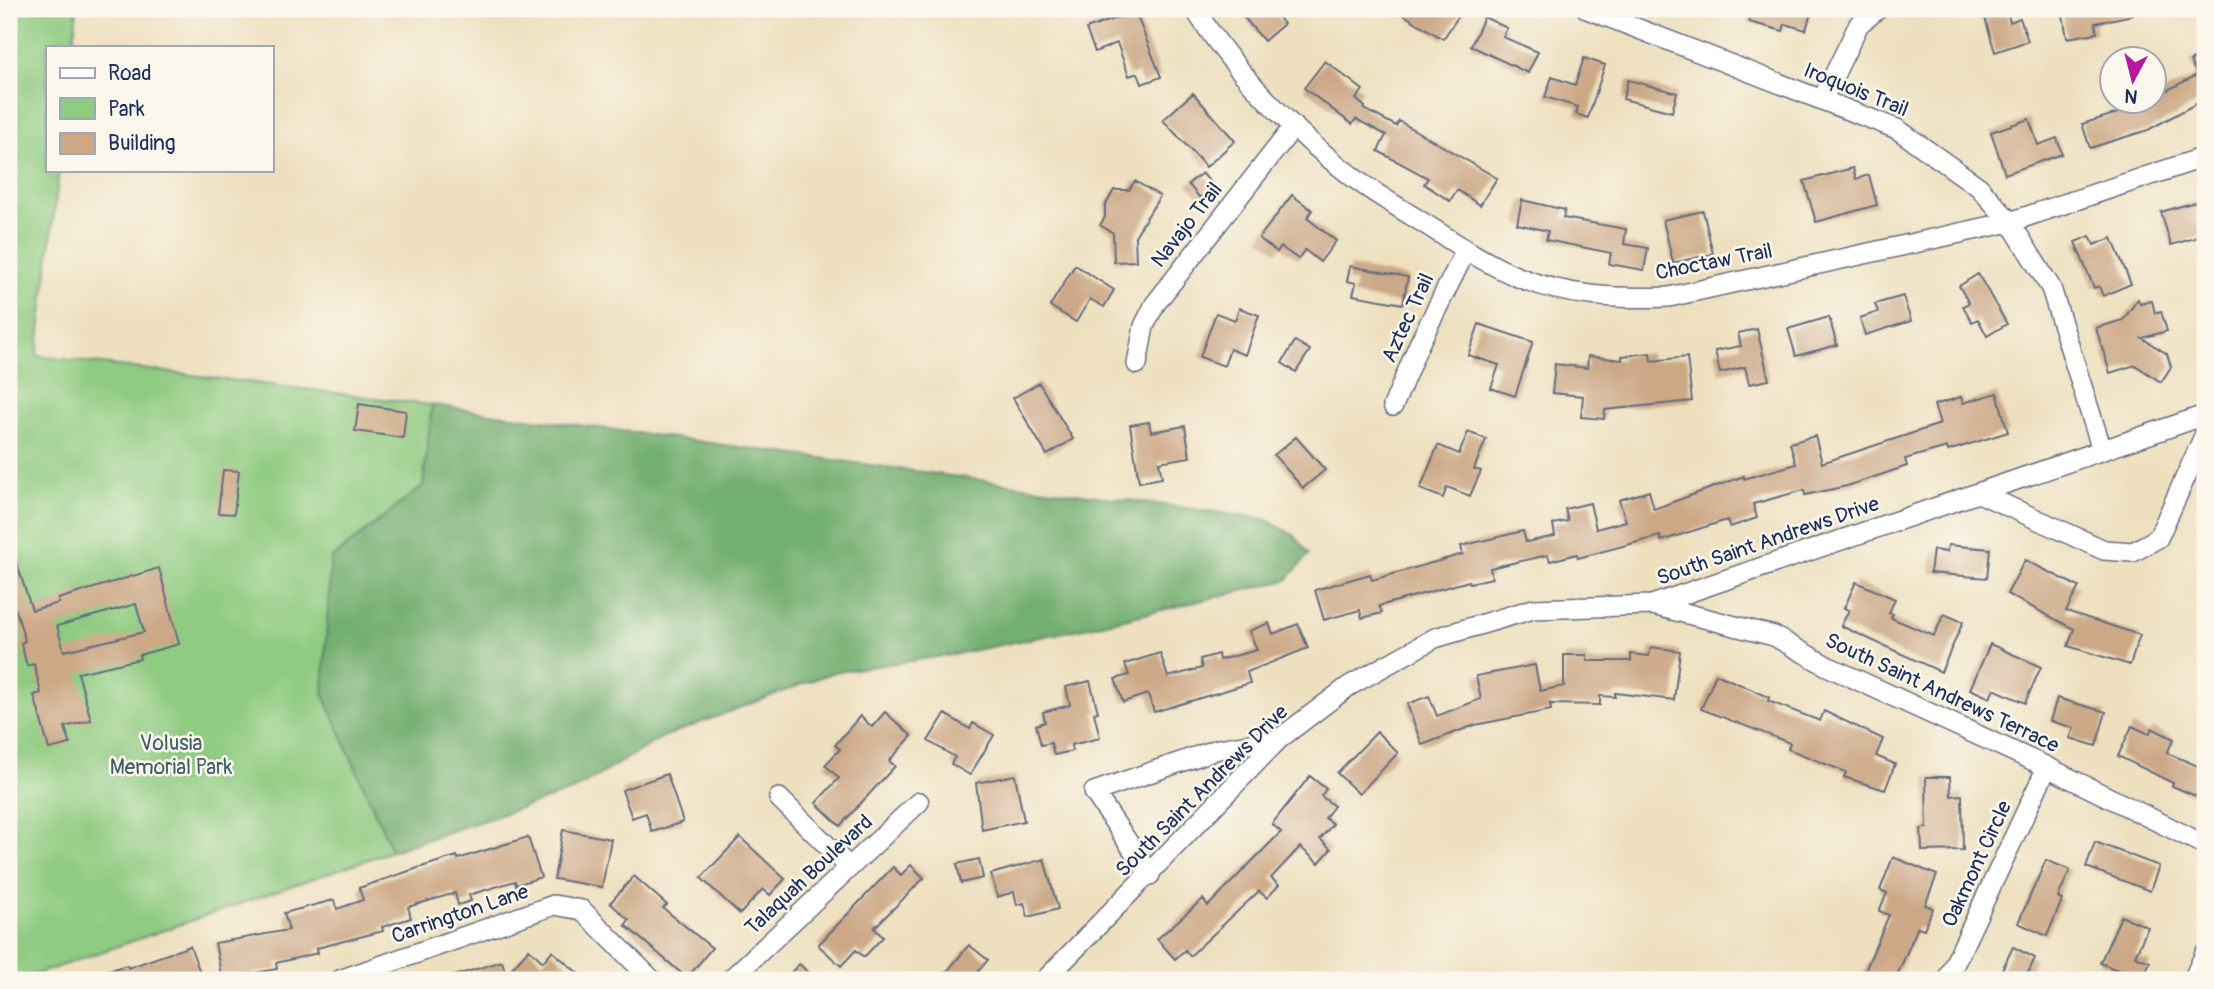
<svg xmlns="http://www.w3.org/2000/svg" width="2214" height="989" font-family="Pangolin,sans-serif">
<rect width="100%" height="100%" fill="#fbf7ec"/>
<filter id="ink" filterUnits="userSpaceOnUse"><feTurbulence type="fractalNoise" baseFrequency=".0143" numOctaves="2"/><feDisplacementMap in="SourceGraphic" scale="14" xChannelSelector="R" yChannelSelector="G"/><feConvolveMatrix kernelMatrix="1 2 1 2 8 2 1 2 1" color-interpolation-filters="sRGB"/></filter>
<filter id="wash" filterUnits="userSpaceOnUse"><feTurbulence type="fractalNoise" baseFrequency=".00686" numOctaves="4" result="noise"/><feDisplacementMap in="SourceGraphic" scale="28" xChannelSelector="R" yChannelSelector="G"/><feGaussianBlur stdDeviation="1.57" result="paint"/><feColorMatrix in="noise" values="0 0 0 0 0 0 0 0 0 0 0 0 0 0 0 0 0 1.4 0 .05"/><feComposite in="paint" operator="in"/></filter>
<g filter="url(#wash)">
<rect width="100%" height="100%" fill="#eee0bf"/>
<path fill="#8fcb81" stroke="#557d70" stroke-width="2" d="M9,9H77L73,47H47V170H59L37,356L432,405L423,486L331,559L323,693L392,851L20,980H9Z"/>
<path fill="#73af6f" stroke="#476f66" stroke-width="2" d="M432,405L1265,519L1295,536L1309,554L1287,580L1094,626L951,655L834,672L663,737L574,790L392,851L323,693L331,559L423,486Z"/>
<g id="blocks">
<path fill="#cca886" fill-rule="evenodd" d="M1237,9H1271L1284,24L1264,41Z
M1394,9H1451L1460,14L1443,39Z
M1752,9H1812L1806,30L1785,24L1783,31L1749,22Z
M2006,9L2010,22L2020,18L2028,41L1995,52L1984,15Z
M2062,9H2132L2133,15L2095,23L2097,33L2067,38Z
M1135,11L1161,77L1142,84L1138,73L1129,76L1117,43L1095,52L1086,29Z
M1484,17L1507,28L1503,37L1538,52L1528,73L1471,46Z
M2205,53V99L2148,130L2090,148L2082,124L2154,102V97L2197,75L2190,61Z
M1584,58L1605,65L1588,118L1576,114L1578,107L1545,97L1552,77L1575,85Z
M1325,61L1363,90L1356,99L1365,107L1364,109L1396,126L1399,121L1497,178L1480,205L1457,190L1450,201L1424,184L1428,178L1378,151L1386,135L1356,119L1352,124L1304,88Z
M1628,80L1677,93L1672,112L1623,99Z
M1193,93L1235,141L1206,167L1163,120Z
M2029,119L2038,145L2057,138L2062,154L2005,174L1991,132Z
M1853,168L1856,179L1869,175L1877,205L1816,222L1804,181Z
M1202,173L1214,186L1200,198L1188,184Z
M1135,181L1160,196L1135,236L1136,261L1114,262L1113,233L1100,225L1105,217V206L1114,190H1129Z
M1292,195L1312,210L1307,218L1336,241L1320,262L1305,250L1298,259L1281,247L1277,252L1259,238Z
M2205,199V235L2171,245L2161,212Z
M1522,200L1565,210L1563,218L1626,229L1624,244L1648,248L1644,270L1609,264L1611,253L1546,240L1548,231L1517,224Z
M1703,211L1713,254L1673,263L1663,220Z
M2090,236L2094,245L2112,238L2131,284L2103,296L2099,286L2094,288L2075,242Z
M1075,265L1114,290L1104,307L1090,299L1076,322L1050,306Z
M1350,266L1408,277L1403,304L1353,295L1356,283L1347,281Z
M1978,274L2007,324L1987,336L1978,319L1972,322L1963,306L1969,303L1959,286Z
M1903,296L1911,321L1865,335L1860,318L1878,312L1875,304Z
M2138,299L2140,304L2152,301L2155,313L2161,311L2167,331L2142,338L2167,354L2171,367L2161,382L2135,365L2110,373L2096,328L2123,320Z
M1239,308L1259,315L1245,355L1230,349L1224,366L1200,357L1216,313L1235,320Z
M1829,317L1837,345L1796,356L1788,329Z
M1479,324L1533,342L1515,396L1491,388L1499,365L1468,355Z
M1757,329L1769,380L1749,384L1745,367L1720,373L1715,351L1741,346L1738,333Z
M1295,341L1310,350L1296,372L1282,363Z
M1650,353L1651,361L1687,357L1692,401L1605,410L1604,419L1581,417L1583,396L1552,393L1555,364L1587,368L1588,356L1622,360V356Z
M1039,383L1073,439L1047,455L1013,398Z
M1997,393L2008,432L1948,451L1947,447L1905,459L1907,466L1847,486L1805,495L1804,490L1753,504L1757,518L1730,527L1727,520L1661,541L1660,536L1578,558L1577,554L1550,561L1548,555L1490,568L1492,578L1470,583L1469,581L1379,606L1382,613L1362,618L1360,610L1324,620L1315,590L1370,574L1372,580L1463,554L1461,546L1523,531L1526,542L1555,536L1553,524L1568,521L1565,509L1590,503L1596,529L1626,521L1619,500L1649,491L1654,509L1744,476V479L1796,464L1790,443L1815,436L1822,463L1940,424L1934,405L1961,397L1963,403Z
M359,404L406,411L403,438L355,431Z
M1149,422L1151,432L1185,426L1190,457L1159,462L1162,478L1139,482L1130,425Z
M1468,432L1486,439L1474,469L1481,471L1470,496L1447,487L1443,498L1420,489L1438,445L1459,454Z
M1296,437L1325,470L1303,488L1274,455Z
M223,470L239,471L234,514L218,513Z
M1948,545L1990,549L1987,578L1930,573L1933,550L1947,552Z
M11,546L32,610L59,603L58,599L159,568L179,644L139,655L140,659L78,673L91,720L65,727L70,744L49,749L34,695L41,693L34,664L27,666L21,643L25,641L16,610L9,612V547ZM136,604L144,632L64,651L57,626Z
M2025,560L2079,587L2066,611L2140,635L2130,665L2068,646L2074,629L2007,594Z
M1856,582L1895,599L1889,613L1893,614L1891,618L1934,636L1944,614L1963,622L1941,672L1841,626L1849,610L1844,608Z
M1269,623L1273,634L1298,624L1308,648L1247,672L1250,683L1154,712L1148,694L1123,702L1115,679L1129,675L1125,664L1160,653L1168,677L1202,668L1200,659L1218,654L1219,660L1257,650L1249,631Z
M1990,644L2041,667L2025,703L1994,689L1990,698L1970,689Z
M1651,647L1680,651L1674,700L1615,693V697L1600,696V705L1550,704L1551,710L1475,725L1422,745L1407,704L1429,696L1437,716L1481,699L1476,676L1535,665L1540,691L1564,686V655H1587V661H1631V654L1649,656Z
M1716,674L1769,697L1768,701L1820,721L1824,711L1883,739L1876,756L1895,764L1885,790L1844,777L1846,772L1788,749L1790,743L1701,709Z
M1090,681L1098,712L1094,713L1100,738L1071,745L1072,751L1054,755L1051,743L1041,745L1036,725L1045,722L1043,712L1070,705L1066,687Z
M2057,698L2106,712L2096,746L2070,738L2074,728L2050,721Z
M885,712L912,736L889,761L895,766L840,826L816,803L839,778L825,765L840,749L835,745L860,716L872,727Z
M945,714L970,729L973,723L994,735L970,775L951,764L955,757L928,741Z
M2132,726L2149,734L2152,728L2174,739L2167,753L2205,769V800L2172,786L2173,783L2118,756Z
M1377,732L1398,753L1359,794L1337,773Z
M667,774L683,822L652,832L646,813L632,818L622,790Z
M1015,775L1024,821L982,830L976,783Z
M1310,776L1326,789L1321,796L1334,806L1325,818L1333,824L1320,839L1331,849L1319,863L1300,847L1271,878L1279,885L1267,898L1259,891L1190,956L1185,950L1175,959L1157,939L1203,899L1208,906L1281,832L1272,824Z
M1926,777H1950L1951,796L1962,795L1963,850L1922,851L1921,829L1927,828Z
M563,830L611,839L602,887L554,879Z
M528,837L541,877L516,885L515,881L469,895L471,901L458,905L455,893L408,907L411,918L382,927L383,931L317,948L318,953L276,963L277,969L222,979L215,943L289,930L284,913L334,900L337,909L363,900L359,888L418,868L457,856L458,859Z
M740,837L785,879L770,895L763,889L740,914L701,878Z
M2095,842L2159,866L2150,891L2086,867Z
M1893,857L1937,875L1925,905L1933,908L1924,929L1918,927L1895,980H1861L1889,915L1879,911L1887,893L1880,890Z
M979,859L983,878L961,883L957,864Z
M1044,859L1058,909L1028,917L1024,903L1017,905L1014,892L997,897L991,874Z
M2046,860L2070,870L2058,897L2062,900L2047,936L2018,923Z
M911,865L924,878L874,928L883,937L864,957L856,950L841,966L818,945L893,867L901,875Z
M634,876L667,905L663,908L712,948L687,978L625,925L629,920L610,903Z
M2121,916L2148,927L2135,956L2150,962L2142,980L2100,963Z
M969,945L988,960L971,980H940Z
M190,946L203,980H87L86,977L127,965L128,968Z
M2013,947L2035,958L2025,980H1997Z
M529,949L543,962L552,951L586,980H451V977L502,961L506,975Z
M799,964L817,980H784Z"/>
</g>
</g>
<g filter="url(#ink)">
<use href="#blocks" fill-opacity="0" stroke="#656d80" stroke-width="2"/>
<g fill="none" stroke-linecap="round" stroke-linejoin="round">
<defs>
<path id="street" d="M1195,9C1233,71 1296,134 1354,178C1378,196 1405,211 1430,227C1458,245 1487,264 1518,277C1567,297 1616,299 1669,297L2010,222L2205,157
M1587,9L1897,129L1979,187L2010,222L2051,288L2102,450
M1822,100L1859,24L1878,9
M1137,364L1144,326L1155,304L1294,126
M1393,406L1419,344L1466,250
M1979,493L2104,550L2133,552L2158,538L2205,434
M1653,605L1774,636L1827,666L2047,767L2205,845
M779,798L849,867
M1150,875L1094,792L1218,749L1279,739
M340,980L554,905L582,910L652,980
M730,980L919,802
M1045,980L1279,739L1349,686L1435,638L1533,609L1652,605L2205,415
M1947,980L2047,767
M2193,980L2205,954"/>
</defs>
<use href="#street" stroke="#656d80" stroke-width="22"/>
<use href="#street" stroke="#fff" stroke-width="19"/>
</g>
</g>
<g text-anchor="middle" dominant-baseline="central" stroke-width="5" stroke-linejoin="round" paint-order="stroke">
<g font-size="21" fill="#1b2f5e" stroke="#fbf7ec">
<text transform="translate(1856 90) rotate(22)">Iroquois Trail</text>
<text transform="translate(1187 225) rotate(-52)">Navajo Trail</text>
<text transform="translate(1714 262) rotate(-11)">Choctaw Trail</text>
<text transform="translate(1408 318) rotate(-65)">Aztec Trail</text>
<text transform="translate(1768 541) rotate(-19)">South Saint Andrews Drive</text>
<text transform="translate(1942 693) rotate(25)">South Saint Andrews Terrace</text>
<text transform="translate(1202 791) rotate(-45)">South Saint Andrews Drive</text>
<text transform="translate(1977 864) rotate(-65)">Oakmont Circle</text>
<text transform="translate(809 875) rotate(-43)">Talaquah Boulevard</text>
<text transform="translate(460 914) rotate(-19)">Carrington Lane</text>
</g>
<g font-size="21" fill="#3e5e68" stroke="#fbf7ec">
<text x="171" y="743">Volusia<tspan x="171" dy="24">Memorial Park</tspan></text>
</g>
</g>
<rect width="2214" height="989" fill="none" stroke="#fbf7ec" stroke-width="35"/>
<rect x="46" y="46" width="228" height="126" fill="#fbf7ec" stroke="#a1a7b3" stroke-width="2"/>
<rect x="60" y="68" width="35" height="10" fill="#ffffff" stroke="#a1a7b3" stroke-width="2"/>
<text x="108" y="80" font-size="21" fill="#1b2f5e">Road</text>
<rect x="60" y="98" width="35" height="21" fill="#8fcb81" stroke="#a1a7b3" stroke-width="2"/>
<text x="108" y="116" font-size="21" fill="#1b2f5e">Park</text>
<rect x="60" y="133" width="35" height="21" fill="#cca886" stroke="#a1a7b3" stroke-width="2"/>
<text x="108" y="150" font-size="21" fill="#1b2f5e">Building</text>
<g transform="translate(2133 80) rotate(187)"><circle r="33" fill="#fbf7ec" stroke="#a1a7b3" stroke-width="2"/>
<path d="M0-5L12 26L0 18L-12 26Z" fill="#b5179e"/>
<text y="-10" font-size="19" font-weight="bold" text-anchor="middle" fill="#1b2f5e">N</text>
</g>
</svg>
